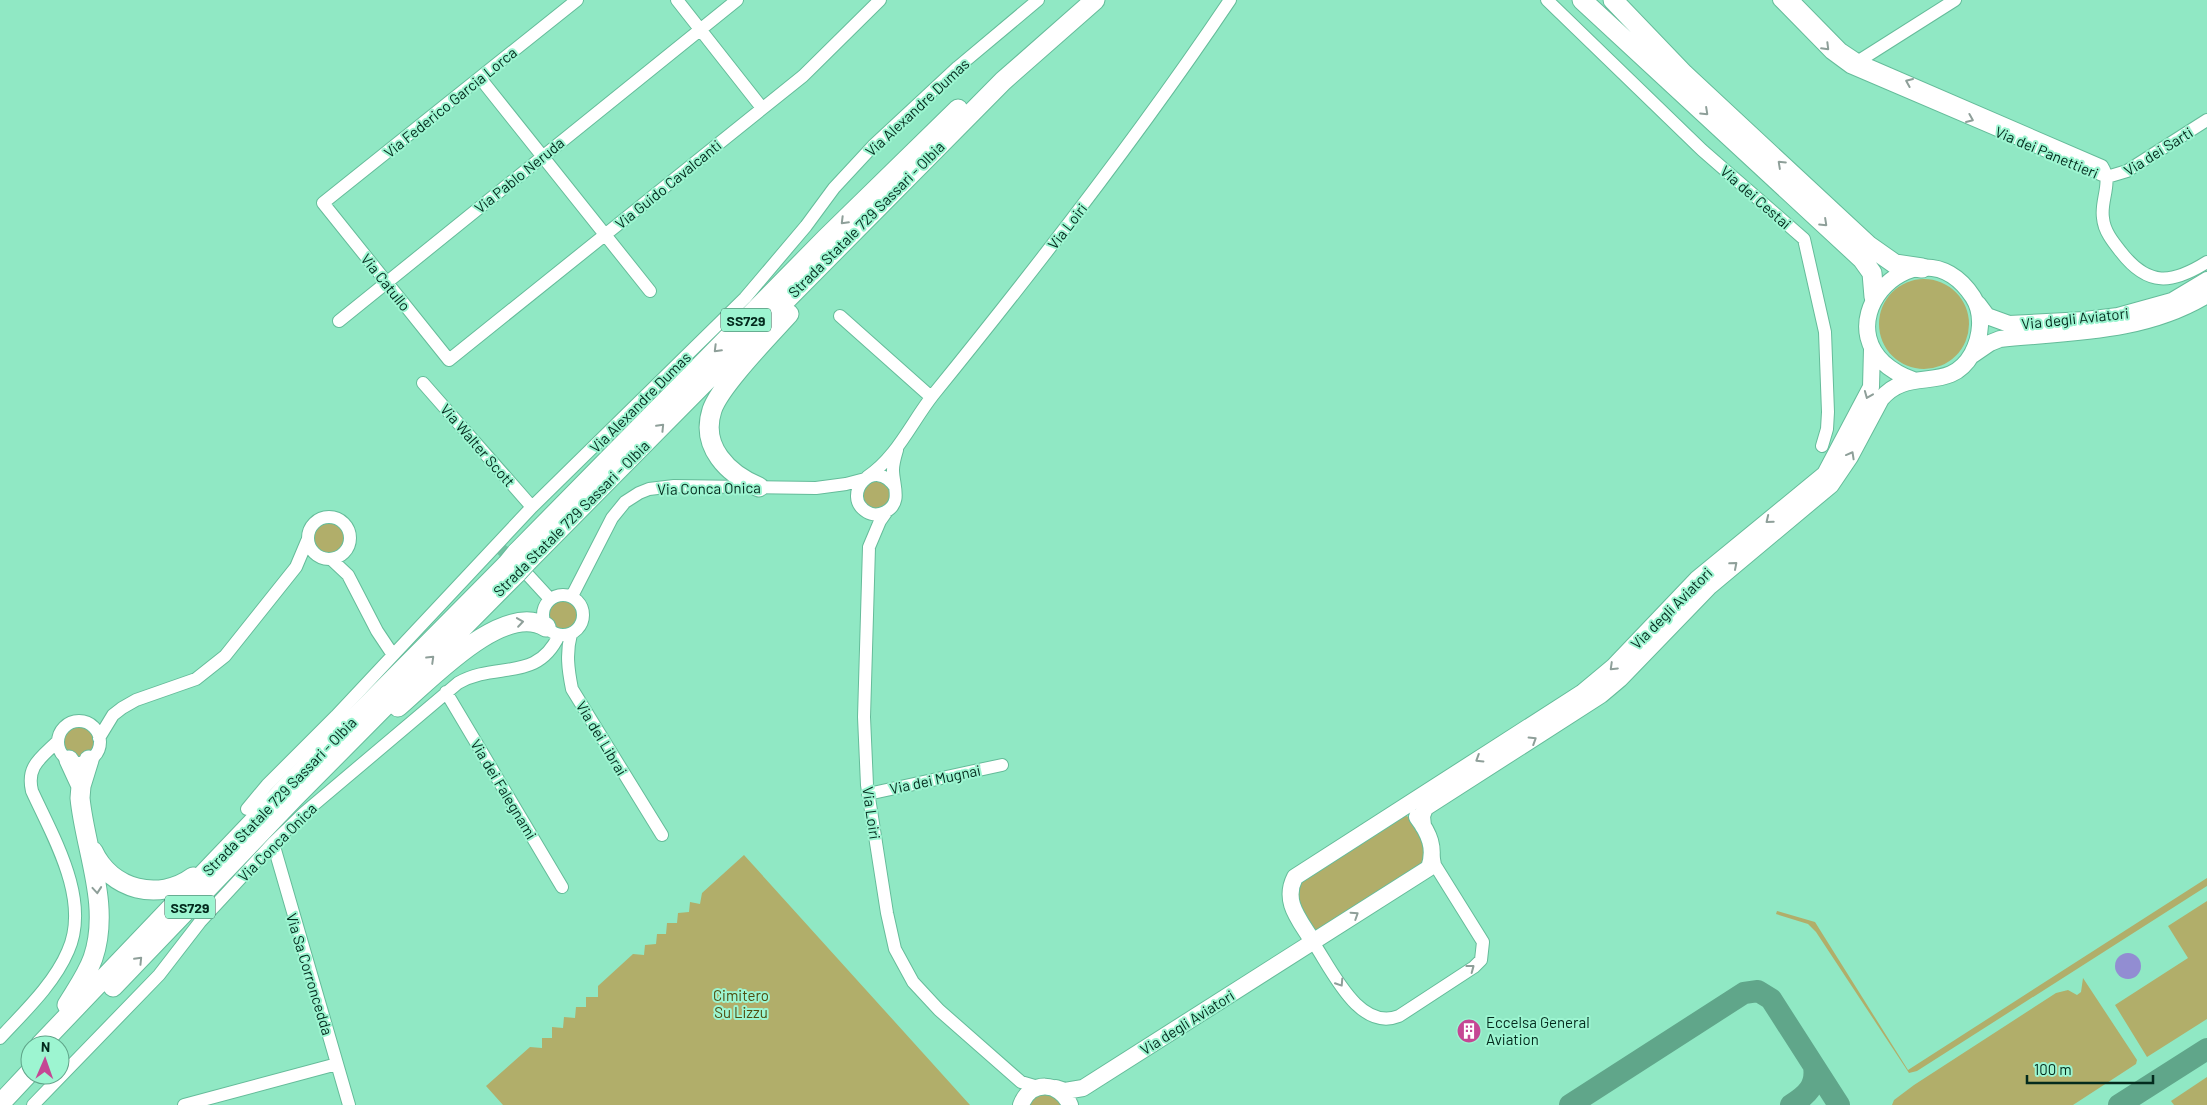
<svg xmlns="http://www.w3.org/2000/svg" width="2207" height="1105" font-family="Barlow,sans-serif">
<rect width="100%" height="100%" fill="#90e8c4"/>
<path fill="#b1ae6a" d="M1879 324a45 45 0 1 1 90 0a45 45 0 1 1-90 0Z
M872,479L889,485L891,501L879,510L865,505L861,492Z
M314 538a15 15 0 1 1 30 0a15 15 0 1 1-30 0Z
M548 615a15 15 0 1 1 30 0a15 15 0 1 1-30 0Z
M63 742a16 16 0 1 1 32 0a16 16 0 1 1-32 0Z
M1403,815L1412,818C1421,833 1432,850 1419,867L1319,930L1312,928L1295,895L1300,880Z
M744,855L970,1105H503L486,1086L530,1047L542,1048V1038H552V1027L563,1028L564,1017L575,1018L576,1007H586V997H598V986L633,954L644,955L645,945L656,944L657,934H666L667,923H677L678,913L689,912L690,902L700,904L702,893Z
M2207,878V886L1917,1071L1909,1073L1816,932L1808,924L1776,914L1777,911L1815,922L1908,1070Z
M2207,901V1019L2147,1057L2115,1005L2188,958L2168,926Z
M2083,978L2137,1060L2136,1064L2073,1105H1892L1894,1100L1914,1085L2056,993L2068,990L2077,995L2081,992Z
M2207,1077V1105H2174L2171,1101Z
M1049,1092L1064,1105H1026L1029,1100Z"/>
<path fill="#928dd2" d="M2115 966a13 13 0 1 1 26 0a13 13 0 1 1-26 0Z"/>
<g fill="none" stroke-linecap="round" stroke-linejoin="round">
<path stroke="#60a68a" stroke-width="22" d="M1570,1105L1744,993L1758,991L1771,999L1839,1105
M1791,1105C1807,1095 1817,1086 1814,1066
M2119,1105L2207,1049"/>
<path stroke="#74c2a3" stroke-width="12" stroke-dasharray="12 6" stroke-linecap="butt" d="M501,549L516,563"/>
<defs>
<path id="minor" d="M577,0L323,203L449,360L803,76L880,0
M677,0L762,108
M1547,0L1702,150L1804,239L1825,332L1828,412L1827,429L1822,446
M1779,0L1831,53L1850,67L2107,177
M1793,0L1841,49L1859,61L2102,166C2113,183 2100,200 2103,218C2104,231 2113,242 2121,252C2148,287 2172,284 2207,262
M1854,64L1955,0
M480,78L650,291
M2107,177L2127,171L2207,120
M840,316L931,397
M339,321L737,0
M423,383L532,507
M867,477C897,457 911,423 933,395C1037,267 1138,137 1230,0
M895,487C874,455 840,496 867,512C872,515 879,515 885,512C903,503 893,485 893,470C893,463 895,457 897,450
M887,511L880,521L869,547L864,717L867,785L887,913L895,949L913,982L939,1010L1021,1082L1038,1087
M308 538a21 21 0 1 1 42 0a21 21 0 1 1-42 0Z
M331,559L348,575L377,631L393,655
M528,575L550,599
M543 615a20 20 0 1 1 40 0a20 20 0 1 1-40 0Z
M572,596L612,518L625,502L639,493L649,489L674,486L816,488L846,484L865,479
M571,634C566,653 568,669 572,689L662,835
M446,692L562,887
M58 742a21 21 0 1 1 42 0a21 21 0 1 1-42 0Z
M99,738L113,715L122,708L136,700L196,679L225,656L296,567L307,541
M868,794L1002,765
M247,809L267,785L336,716L532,507L745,298L806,226L834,188L873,146L958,67L1038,0
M273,843L349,1105
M1313,942C1332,970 1359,1032 1399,1016L1474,967L1481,960L1483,942L1435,865L1433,853
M0,1038C24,1012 54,984 68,951C91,900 53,837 32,791C26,766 41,758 58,741
M33,1105L159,975L200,922L273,843L304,813L458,683C496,661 537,683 559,635
M184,1105L337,1064"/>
<path id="major" d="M1978,304L1987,316L2009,324L2085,320L2118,316L2172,301L2207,280
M1971,356L1990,343L2000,339C2071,332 2145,333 2207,295
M1423,826L1422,816L1425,808L1601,695L1620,679L1710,586L1831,485L1850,457L1881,399C1909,365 1949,395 1972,354C1981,337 1984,314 1973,297C1916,210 1804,339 1913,380
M1313,942C1300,920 1282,902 1295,877L1583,692L1613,667L1697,579L1825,474L1871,387L1872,349
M1056,1088L1065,1091L1083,1088L1429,868C1436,848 1429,833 1417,817
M1021,1105C1030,1080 1060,1081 1070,1105"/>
<path id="highway" d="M1582,0L1862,259L1872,273L1874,297
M1613,0L1684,74L1868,245L1895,264L1922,268
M759,487C728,474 700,447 712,410C720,386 770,335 789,314
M516,553L826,238L958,109
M528,561L1003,81L1095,0
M398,707C430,680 503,601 546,627
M69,760L81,786
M93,851C111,890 159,902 193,877
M113,987L295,797L517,573
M67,1005C76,990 87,975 93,958C111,905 85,850 80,798L81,786L89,760
M40,1045L294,779L507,564
M0,1104L30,1072"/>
</defs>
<use href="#minor" stroke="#65bc9a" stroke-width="14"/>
<use href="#major" stroke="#65bc9a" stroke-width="18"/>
<use href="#highway" stroke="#65bc9a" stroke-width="21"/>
<use href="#minor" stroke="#fff" stroke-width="12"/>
<use href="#major" stroke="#fff" stroke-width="16"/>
<use href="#highway" stroke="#fff" stroke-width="19"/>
<defs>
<path id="highway-bridge" d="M507,564L516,553
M517,573L528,561"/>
</defs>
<use href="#highway-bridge" stroke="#65bc9a" stroke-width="21" stroke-linecap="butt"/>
<use href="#highway-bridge" stroke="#fff" stroke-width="19"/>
</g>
<defs><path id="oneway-chevron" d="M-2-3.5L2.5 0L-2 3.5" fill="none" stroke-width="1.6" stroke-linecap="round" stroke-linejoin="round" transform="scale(1.25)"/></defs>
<g stroke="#8e9f99">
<use href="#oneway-chevron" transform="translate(1826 47) rotate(45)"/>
<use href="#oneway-chevron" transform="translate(1909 82) rotate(-157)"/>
<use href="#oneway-chevron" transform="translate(1705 112) rotate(43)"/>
<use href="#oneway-chevron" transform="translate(1970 119) rotate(23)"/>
<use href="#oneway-chevron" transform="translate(1781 164) rotate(-137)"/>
<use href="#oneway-chevron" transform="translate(844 221) rotate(135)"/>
<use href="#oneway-chevron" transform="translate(1824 223) rotate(43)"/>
<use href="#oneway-chevron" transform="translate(717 349) rotate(135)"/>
<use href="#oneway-chevron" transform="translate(1868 395) rotate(112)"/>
<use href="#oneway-chevron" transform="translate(661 427) rotate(-46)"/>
<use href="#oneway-chevron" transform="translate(1851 455) rotate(-61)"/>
<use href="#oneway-chevron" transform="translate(1769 520) rotate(141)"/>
<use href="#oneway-chevron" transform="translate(1734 565) rotate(-41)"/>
<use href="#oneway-chevron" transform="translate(520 622) rotate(-8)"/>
<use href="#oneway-chevron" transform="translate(431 659) rotate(-44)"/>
<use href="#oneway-chevron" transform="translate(1613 667) rotate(136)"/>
<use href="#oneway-chevron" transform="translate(1533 740) rotate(-32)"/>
<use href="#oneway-chevron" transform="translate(1479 759) rotate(148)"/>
<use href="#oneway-chevron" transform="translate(97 890) rotate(85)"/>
<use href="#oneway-chevron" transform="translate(1355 915) rotate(-33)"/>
<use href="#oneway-chevron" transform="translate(139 960) rotate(-46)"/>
<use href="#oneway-chevron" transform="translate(1471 968) rotate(-37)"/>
<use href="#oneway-chevron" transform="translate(1340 983) rotate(57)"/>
</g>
<defs>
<symbol id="building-disc" viewBox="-11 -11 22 22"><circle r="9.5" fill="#c54794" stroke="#9df5d1"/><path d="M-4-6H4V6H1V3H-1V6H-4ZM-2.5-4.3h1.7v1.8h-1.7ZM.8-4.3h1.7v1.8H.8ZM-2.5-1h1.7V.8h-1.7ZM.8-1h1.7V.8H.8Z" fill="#fff"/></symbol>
</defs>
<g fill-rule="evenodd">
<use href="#building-disc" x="1455" y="1017" width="28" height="28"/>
</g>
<g text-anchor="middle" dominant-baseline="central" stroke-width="4" stroke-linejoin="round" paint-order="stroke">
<g fill="#9df5d1" stroke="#316753" stroke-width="1">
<rect x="721" y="308.5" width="50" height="23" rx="4"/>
<rect x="165" y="895.5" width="50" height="23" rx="4"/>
</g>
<g font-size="14" font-weight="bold" fill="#032a1d">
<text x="746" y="320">SS729</text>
<text x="190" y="907">SS729</text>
</g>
<g font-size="15" fill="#032a1d" stroke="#9df5d1">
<text transform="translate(450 102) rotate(-39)">Via Federico Garcia Lorca</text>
<text transform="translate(917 107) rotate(-43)">Via Alexandre Dumas</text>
<text transform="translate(2158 151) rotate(-32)">Via dei Sarti</text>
<text transform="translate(2047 152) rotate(23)">Via dei Panettieri</text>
<text transform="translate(519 175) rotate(-39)">Via Pablo Neruda</text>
<text transform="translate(668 184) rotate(-39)">Via Guido Cavalcanti</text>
<text transform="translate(1756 197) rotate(41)">Via dei Cestai</text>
<text transform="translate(866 219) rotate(-45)">Strada Statale 729 Sassari - Olbia</text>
<text transform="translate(1067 226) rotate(-52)">Via Loiri</text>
<text transform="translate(386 282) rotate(51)">Via Catullo</text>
<text transform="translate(2075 318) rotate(-6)">Via degli Aviatori</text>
<text transform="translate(640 402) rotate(-45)">Via Alexandre Dumas</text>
<text transform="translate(478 445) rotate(49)">Via Walter Scott</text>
<text transform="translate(709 488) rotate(-1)">Via Conca Onica</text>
<text transform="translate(571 518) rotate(-45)">Strada Statale 729 Sassari - Olbia</text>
<text transform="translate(1671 608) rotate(-45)">Via degli Aviatori</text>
<text transform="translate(602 738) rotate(59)">Via dei Librai</text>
<text transform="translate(935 779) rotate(-12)">Via dei Mugnai</text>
<text transform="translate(504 789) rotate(59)">Via dei Falegnami</text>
<text transform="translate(279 796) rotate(-46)">Strada Statale 729 Sassari - Olbia</text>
<text transform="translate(872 813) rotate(82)">Via Loiri</text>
<text transform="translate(277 842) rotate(-45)">Via Conca Onica</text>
<text transform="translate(310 974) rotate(73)">Via Sa Corroncedda</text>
<text transform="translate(1187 1022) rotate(-32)">Via degli Aviatori</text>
</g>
<g font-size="15" fill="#4f4c0f" stroke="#9df5d1">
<text x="741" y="995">Cimitero<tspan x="741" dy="17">Su Lizzu</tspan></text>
</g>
<g font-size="15" fill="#032a1d" stroke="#9df5d1" text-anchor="start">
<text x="1486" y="1022">Eccelsa General<tspan x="1486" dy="17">Aviation</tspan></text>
</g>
</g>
<g transform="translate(45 1060) rotate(2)"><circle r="24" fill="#9df5d1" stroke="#5fa489"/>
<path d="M0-4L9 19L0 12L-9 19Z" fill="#c54794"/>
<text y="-8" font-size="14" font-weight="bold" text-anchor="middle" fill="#032a1d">N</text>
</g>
<path d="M2027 1075v8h126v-8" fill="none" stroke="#032a1d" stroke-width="2.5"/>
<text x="2034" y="1075" font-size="15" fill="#032a1d" stroke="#9df5d1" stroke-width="4" paint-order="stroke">100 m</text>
</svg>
